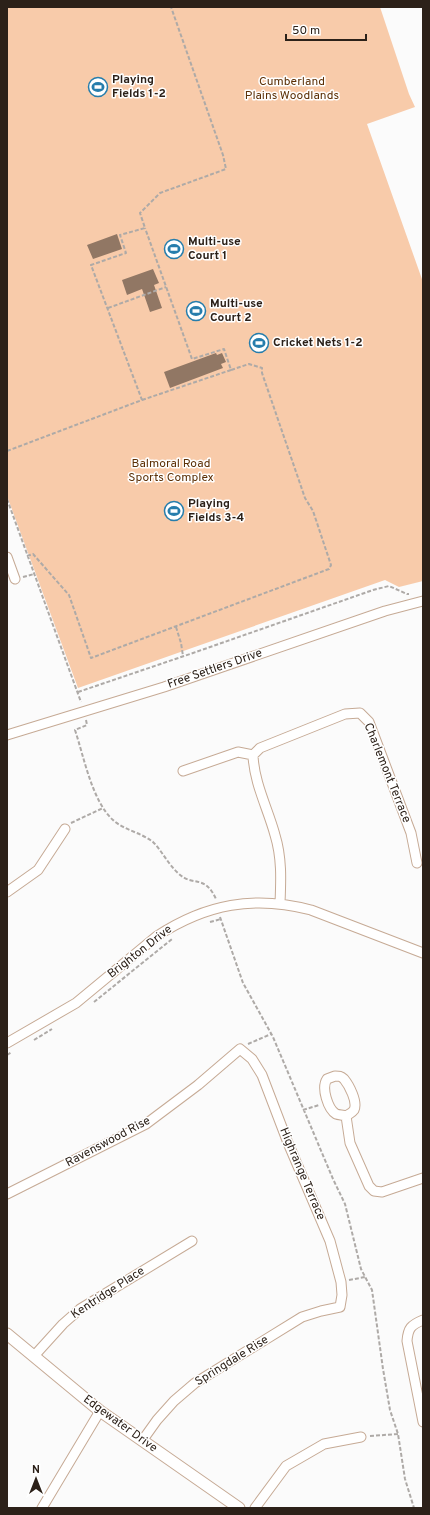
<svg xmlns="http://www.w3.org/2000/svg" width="430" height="1515" font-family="Overpass,sans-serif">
<rect width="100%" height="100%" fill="#fbfbfb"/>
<path fill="#f8cbaa" d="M7,7H380L409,94L415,107L367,124L423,282V581L399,587L385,580L78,688L7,496Z"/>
<path fill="#917764" d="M117,234L122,249L93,259L87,245Z
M153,269L159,283L154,285L162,308L150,312L142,289L127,295L122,280Z
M216,353L217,355L222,353L226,362L221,364L223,368L170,388L164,372Z"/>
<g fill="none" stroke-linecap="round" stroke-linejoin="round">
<defs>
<path id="minor" d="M7,557L15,579
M7,735L164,687L385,611L423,601
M183,771L238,752L253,755
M7,892L38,870L65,829
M280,903C281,880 282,858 275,835C268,809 254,783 253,755L260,748L345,714L360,713L369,722L411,833L417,863
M7,1043L76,1003L157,936C206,904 254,895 311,910L423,953
M335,1076C339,1076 341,1076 344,1079C349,1085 358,1102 354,1110C352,1113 349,1114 346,1116C343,1115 339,1115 336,1114C328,1109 321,1088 327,1079Z
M346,1116L350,1143L369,1186L374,1191L382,1192L423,1178
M7,1194L146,1124L198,1085L240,1049L252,1059L262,1075L288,1143L330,1241L341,1282L342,1295L340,1307L321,1311L302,1317L195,1383L174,1401L157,1420L142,1441
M423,1320C411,1325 408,1328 407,1341L423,1422
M34,1356L63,1324L80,1309L192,1241
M42,1508L100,1411
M255,1508L286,1466L324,1444L361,1437"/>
<path id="tertiary" d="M7,1334L100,1411L239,1508"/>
</defs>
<use href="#minor" stroke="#c6aa95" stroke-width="11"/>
<use href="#tertiary" stroke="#c6aa95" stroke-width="13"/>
<path stroke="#aeaaa7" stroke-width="2" stroke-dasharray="4 2" stroke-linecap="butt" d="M108,308L166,287
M142,400L231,370
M7,451L142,400L91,265L126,253L120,235L145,228L140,213L160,193L226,169L223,155L171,7
M7,499L81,702
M27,556L33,554L69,595L91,658L329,569L331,565L313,511L305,498L262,373V368L249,364L231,370L224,349L192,359L145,228
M23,577L34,574
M176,627L181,643L183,656
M78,692L193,653L373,590L389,586L407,594H409
M86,720L87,725L75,730C84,757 92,801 113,820C124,830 142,833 153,842C162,851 168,864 178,873C193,888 204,873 216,899
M71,823L103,808
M220,917L243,983L273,1037L333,1179L345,1204L361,1269L372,1290L383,1369L390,1410L398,1434L405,1479L414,1508
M210,922L221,919
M94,1002L172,939
M34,1040L52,1029
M248,1044L271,1034
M7,1055L12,1052
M303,1110L319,1105
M349,1280L365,1277
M370,1436L398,1434"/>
<use href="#minor" stroke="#fff" stroke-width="9"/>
<use href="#tertiary" stroke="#fff" stroke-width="11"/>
</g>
<defs>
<symbol id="stadium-ring" viewBox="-11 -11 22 22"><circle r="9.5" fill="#fff" stroke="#267dac" stroke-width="1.5"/><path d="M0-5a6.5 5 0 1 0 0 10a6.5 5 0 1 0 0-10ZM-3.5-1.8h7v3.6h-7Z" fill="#267dac"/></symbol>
</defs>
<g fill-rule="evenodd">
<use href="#stadium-ring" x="87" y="76" width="22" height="22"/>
<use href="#stadium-ring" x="163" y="238" width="22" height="22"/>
<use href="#stadium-ring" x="185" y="300" width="22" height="22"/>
<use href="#stadium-ring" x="248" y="332" width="22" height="22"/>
<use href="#stadium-ring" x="163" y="500" width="22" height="22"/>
</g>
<g text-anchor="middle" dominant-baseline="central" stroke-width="3" stroke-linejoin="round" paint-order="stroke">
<g font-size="12" font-weight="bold" fill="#2c2119" stroke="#fff" text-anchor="start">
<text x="112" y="80">Playing<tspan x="112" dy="14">Fields 1-2</tspan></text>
<text x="188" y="242">Multi-use<tspan x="188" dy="14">Court 1</tspan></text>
<text x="210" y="304">Multi-use<tspan x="210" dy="14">Court 2</tspan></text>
<text x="273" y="343">Cricket Nets 1-2</text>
<text x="188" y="504">Playing<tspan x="188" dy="14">Fields 3-4</tspan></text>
</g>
<g font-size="12" fill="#5c3006" stroke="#fff">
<text x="292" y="82">Cumberland<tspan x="292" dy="14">Plains Woodlands</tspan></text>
<text x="171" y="464">Balmoral Road<tspan x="171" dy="14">Sports Complex</tspan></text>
</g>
<g font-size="12" fill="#2c2119" stroke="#fff">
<text transform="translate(215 669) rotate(-19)">Free Settlers Drive</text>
<text transform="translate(387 773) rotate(68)">Charlemont Terrace</text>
<text transform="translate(140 952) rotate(-38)">Brighton Drive</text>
<text transform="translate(108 1142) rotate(-28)">Ravenswood Rise</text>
<text transform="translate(302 1174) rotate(67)">Highrange Terrace</text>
<text transform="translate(108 1293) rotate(-33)">Kentridge Place</text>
<text transform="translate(232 1361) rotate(-32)">Springdale Rise</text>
<text transform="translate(120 1424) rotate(36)">Edgewater Drive</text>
</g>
</g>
<rect width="430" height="1515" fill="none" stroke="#2c2119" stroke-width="16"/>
<g transform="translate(36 1479)" stroke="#ffffff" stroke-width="3" paint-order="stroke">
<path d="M0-3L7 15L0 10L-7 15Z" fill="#2c2119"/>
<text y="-6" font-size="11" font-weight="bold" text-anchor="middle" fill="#2c2119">N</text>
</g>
<path d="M286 34v6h80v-6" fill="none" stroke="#2c2119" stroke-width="2"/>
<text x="292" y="34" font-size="12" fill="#2c2119" stroke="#ffffff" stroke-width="3" paint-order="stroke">50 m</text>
</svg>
